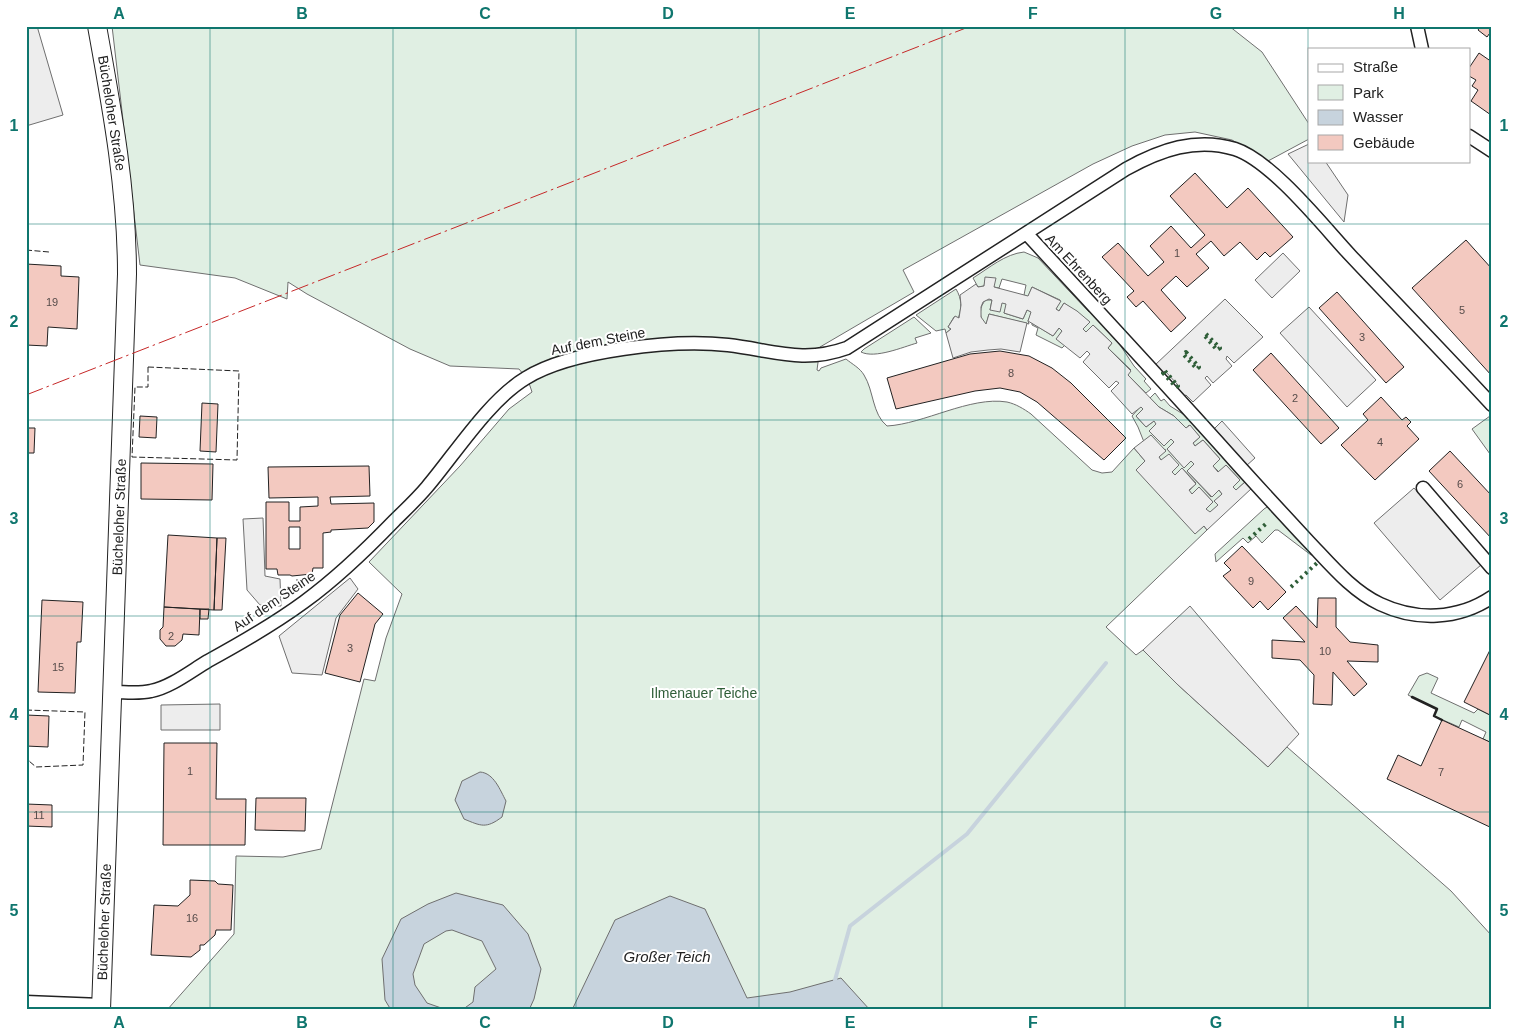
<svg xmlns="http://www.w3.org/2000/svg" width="1518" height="1036" font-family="Arial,sans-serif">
<rect width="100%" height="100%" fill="#fff"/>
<path fill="#e0efe3" stroke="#6f6f6f" d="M112,26H1229L1262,52L1309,124V139L1268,161L1232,140L1195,132L1165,135L1132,146L1093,164L903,270L914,292L820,347L817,370L819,371L821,368L846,359C852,364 860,368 864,375C874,391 872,414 887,426C924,424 970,396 1007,402C1016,404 1024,409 1031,414L1092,470L1102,473L1112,472L1134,448L1145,461L1137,470L1195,533L1204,526L1207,530L1106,627L1136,655L1143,650L1177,684L1268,767L1287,747L1451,891L1492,936V1010H167L234,934L236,856L283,857L321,849L364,679L375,681L386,638L402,594L369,562L460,466L509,409L532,392L528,380L519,369L450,366L410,349L307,294L288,282L287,299L235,278L140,265Z
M1024,252L1038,258L1089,312L1091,310L1114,336L1134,366L1146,379L1144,381L1151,389L1146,393L1127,374L1131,370L1108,348L1112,343L1093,325L1086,332L1083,329L1090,322L1064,303L1059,311L1056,309L1060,300L1032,287L1028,297L1024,295L1026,285L1002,279L999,288L994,287L986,277L984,286L978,287L973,278C989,268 1005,254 1024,252Z
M956,289C962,299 962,308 958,319L954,317L948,327L951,329L946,333L945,329L936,331L916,315Z
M986,300H992L990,310L1002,302L1007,304L1004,313L1023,319L1027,310L1032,312L1028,321L1029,324L989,314L986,325L984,324C979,317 979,306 986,300Z
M914,317L931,333L915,338L917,343C903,347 875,359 861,352L864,349Z
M1032,323L1053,336L1059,328L1062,331L1057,339L1065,345L1062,348L1036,335L1038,328L1032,325Z
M1155,393L1161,401L1164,399L1170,406L1191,419L1245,482L1236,490L1233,487L1240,480L1226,465L1219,472L1213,466L1220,459L1203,440L1195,446L1193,443L1200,437L1189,425L1186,429L1174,416L1159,407L1150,398Z
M1141,406L1143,409L1136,416L1146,427L1154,421L1157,424L1150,431L1164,446L1171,439L1174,442L1167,449L1184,467L1191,461L1194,464L1187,471L1211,497L1219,490L1222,494L1215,501L1218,505L1210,513L1206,509L1213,502L1199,487L1192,494L1189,491L1196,483L1182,468L1175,475L1172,472L1179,465L1161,460L1159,457L1166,450L1144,442L1138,427L1132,416Z
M1490,416L1492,419V453L1490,454L1472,429Z
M1267,507L1273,508L1315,554L1311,555L1278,530H1275L1262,543L1256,536L1248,543L1243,538L1216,562L1215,554L1264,509Z
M1427,673L1438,678L1431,693L1474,713L1478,709L1492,716V743L1483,739L1486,732L1462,720L1459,727L1434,716L1437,709L1408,695L1419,676Z"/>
<path fill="#ededed" stroke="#6f6f6f" d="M26,26H37L63,115L26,126Z
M1309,144V161H1325L1348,195L1344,222L1288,154Z
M1283,253L1300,271L1272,298L1255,280Z
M985,277L996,278L994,287L1028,296L1032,287L1061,301L1056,309L1059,311L1064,303L1077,311L1090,322L1083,329L1086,332L1093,325L1112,343L1108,348L1131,371L1128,375L1159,407L1174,416L1186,428L1190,425L1200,437L1193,443L1195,446L1203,440L1220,459L1213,466L1218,472L1226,465L1240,480L1233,487L1236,490L1245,482L1252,488L1207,530L1204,526L1195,534L1136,470L1145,461L1134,448L1151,435L1166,451L1159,457L1161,460L1169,454L1179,465L1172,472L1175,475L1182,468L1196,484L1189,490L1192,494L1199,487L1213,502L1206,509L1210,512L1218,505L1214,501L1222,494L1219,490L1212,497L1187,471L1194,464L1191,461L1184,468L1167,449L1174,442L1171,439L1164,446L1149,431L1156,424L1154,421L1146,427L1136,416L1143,409L1141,407L1132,414L1111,391L1119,383L1116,381L1109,388L1083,362L1090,354L1087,351L1080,358L1056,339L1062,331L1059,328L1053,336L1028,321L1031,312L1027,310L1023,319L1004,313L1006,304L1002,303L1000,312L990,310L992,300L989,299L983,302L981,307V317L986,324L989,314L1027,323L1020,352L1001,349L988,350L971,352L953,358L946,333L951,329L948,327L955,316L959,318L961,305L960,295L976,284L978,287L984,286Z
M1225,299L1263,337L1234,363L1227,356L1226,359L1232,366L1213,383L1207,376L1205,378L1211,385L1193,402L1186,395L1184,396L1176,387L1178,385L1165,371L1163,373L1155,365Z
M1309,307L1376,380L1347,407L1280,333Z
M1222,421L1255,458L1246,466L1214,429Z
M1414,488L1481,565L1440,600L1374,523Z
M263,518L265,576L280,579L281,606L260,605L247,590L243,519Z
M350,578L358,589L336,618L322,675L292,673L279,636Z
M1190,606L1299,734L1268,767L1177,684L1143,650Z
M220,704V730H161V705Z"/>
<path fill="#c7d3dd" stroke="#6f6f6f" d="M480,772C494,773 500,790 506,801L502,817C486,829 481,826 464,819L455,800L462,781Z
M456,893L503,905L528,934L541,969L534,999L529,1010H462L473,1002L475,987L496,969L482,941L452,930L446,931L424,944L413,974L415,985L427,1003L447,1010H391L385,1000L382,959L401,919L428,904Z
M670,896L705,909L747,998L790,992L841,978L870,1010H572L615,920Z"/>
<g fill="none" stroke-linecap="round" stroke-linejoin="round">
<path stroke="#c7d3dd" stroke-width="4" d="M835,980L850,926L967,834L1106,663"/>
</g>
<path fill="#f3c9c0" stroke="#222" fill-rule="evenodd" d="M1481,26H1492V30L1487,37L1478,30Z
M1479,53L1492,62L1491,115L1471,101L1478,90L1472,86L1476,80L1469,76V68Z
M1195,173L1227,208L1248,188L1293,237L1270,257L1265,252L1257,260L1240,242L1224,256L1211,241L1196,254L1209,268L1187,287L1176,276L1161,290L1186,318L1171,332L1143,301L1136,307L1127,297L1134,291L1102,257L1118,243L1148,276L1164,262L1150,246L1171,226L1191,248L1205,235L1170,196Z
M1466,240L1492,269V376L1412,288Z
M26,264L61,266V276L79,277L77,329L48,327L47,346L26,345Z
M1337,292L1404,367L1386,383L1319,308Z
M1000,351L1029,356L1052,368L1071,383L1126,438L1104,460L1037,402L1020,392L1000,388L975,391L896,409L887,378L970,354Z
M1271,353L1339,428L1321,444L1253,370Z
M1381,397L1402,420L1406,417L1411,422L1407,426L1419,439L1375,480L1341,445L1368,420L1363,414Z
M202,403L218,404L216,452L200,451Z
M140,416L157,417L156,438L139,437Z
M26,428H35L34,453H26Z
M1450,451L1492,496V539L1429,471Z
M141,463L213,464L212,500L141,499Z
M369,466L370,496L330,497L331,504L374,503V522L368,528L331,530V532L323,533V568H313L312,574L292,576L290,575H278L277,569H266V502H289V521H300V507L318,506V497L269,498L268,467ZM289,527H300V549H289Z
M168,535L217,538L214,610L164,607Z
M217,538H226L222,610H214Z
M1242,546L1286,592L1268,610L1260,601L1253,608L1223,576L1231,570L1224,563Z
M358,593L383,614L375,624L360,682L325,673L340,615Z
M1318,598H1336V627L1350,642L1378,645V662L1347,661L1367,684L1354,696L1333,672L1332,705L1313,704L1314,675L1300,660L1272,658V640L1305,642L1283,618L1296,606L1317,628Z
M42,600L83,602L81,642H77L75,693L38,692Z
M164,607L200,609L199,635L183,634L182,640L175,646H166L160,639V630L163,627Z
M200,609H209L208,619H200Z
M1491,648H1492V716L1464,702Z
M26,715L49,716L48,747L26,746Z
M1442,720L1492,743V828L1387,779L1398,755L1421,766Z
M164,743H217L216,799H246L245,845H163Z
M256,798H306L305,831L255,830Z
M26,804L52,805V827L26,826Z
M190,880L215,881L218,884L233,885L231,930H216L215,935L204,945H200V950L191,957L151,955L154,905L178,906L190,895Z"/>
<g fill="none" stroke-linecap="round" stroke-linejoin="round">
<defs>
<path id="street" d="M1417,26L1422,49
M1469,136L1492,151
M1027,234C1095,308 1164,382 1232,458C1257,486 1283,514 1309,542C1330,564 1352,591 1380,604C1416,621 1458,620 1492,597
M1423,488L1492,568
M112,692C125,692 139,694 151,691C171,687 191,671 208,661C241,643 274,624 304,602C337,578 366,550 394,521C405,510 417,499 427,487C455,454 489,400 526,378C571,350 675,339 728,345C772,350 803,364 847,348L1126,169C1160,150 1196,137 1235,149C1272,161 1324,227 1351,256C1398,306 1446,355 1492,405
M26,1002L101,1005"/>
<path id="secondary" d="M97,26C112,109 127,190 127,274L101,1010"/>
</defs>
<use href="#street" stroke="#222" stroke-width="15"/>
<use href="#secondary" stroke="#222" stroke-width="20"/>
<use href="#street" stroke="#fff" stroke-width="12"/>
<use href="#secondary" stroke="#fff" stroke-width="18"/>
<path stroke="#2f5e38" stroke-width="4" stroke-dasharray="2.5 4" stroke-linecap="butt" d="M1206,334L1220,348L1217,350L1204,335Z
M1186,352L1199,367L1197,369L1183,354Z
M1165,371L1178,386L1176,387L1163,373Z
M1249,539L1268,522
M1291,587L1318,562"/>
<path stroke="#222" stroke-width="1" stroke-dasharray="6 2.5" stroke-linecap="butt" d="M26,250L49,252
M148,367L239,371L237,460L132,457L135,387H148Z
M26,626H28L26,652
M26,710L85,712L83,765L36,767L29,761
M26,757L29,761L26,762"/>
<path stroke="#222" stroke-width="2.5" d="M1412,697L1437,709L1434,716L1442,720"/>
<path stroke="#c62828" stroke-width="1" stroke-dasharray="18 4 2.5 4" stroke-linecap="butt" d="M26,395L971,26"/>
</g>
<path fill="none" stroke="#0f766e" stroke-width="1" stroke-opacity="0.55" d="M210,26V1010M393,26V1010M576,26V1010M759,26V1010M942,26V1010M1125,26V1010M1308,26V1010M26,224H1492M26,420H1492M26,616H1492M26,812H1492"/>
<g text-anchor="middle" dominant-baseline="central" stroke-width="4" stroke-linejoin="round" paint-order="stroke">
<g font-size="11" fill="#564c4a">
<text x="1177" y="253">1</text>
<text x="52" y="302">19</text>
<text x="1462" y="310">5</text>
<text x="1362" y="337">3</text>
<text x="1011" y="373">8</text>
<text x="1295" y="398">2</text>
<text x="1380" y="442">4</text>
<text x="1460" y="484">6</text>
<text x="1251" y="581">9</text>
<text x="171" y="636">2</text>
<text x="350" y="648">3</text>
<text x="1325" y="651">10</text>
<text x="58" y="667">15</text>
<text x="190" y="771">1</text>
<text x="1441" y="772">7</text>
<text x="39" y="815">11</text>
<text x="192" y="918">16</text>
</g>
<g font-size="14" fill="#222" stroke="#fff">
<text transform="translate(112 113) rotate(81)">Bücheloher Straße</text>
<text transform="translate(1079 269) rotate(47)">Am Ehrenberg</text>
<text transform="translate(598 341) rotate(-11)">Auf dem Steine</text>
<text transform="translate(119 517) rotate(-88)">Bücheloher Straße</text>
<text transform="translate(274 601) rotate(-34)">Auf dem Steine</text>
<text transform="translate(104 922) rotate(-88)">Bücheloher Straße</text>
</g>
<g font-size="14" fill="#2f5e38" stroke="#fff">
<text x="704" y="693">Ilmenauer Teiche</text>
</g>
<g font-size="15" font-style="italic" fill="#222" stroke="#fff">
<text x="667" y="956">Großer Teich</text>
</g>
</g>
<rect width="1518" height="1036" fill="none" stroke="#ffffff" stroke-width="55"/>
<rect x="1308" y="48" width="162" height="115" fill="#ffffff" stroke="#a7a7a7"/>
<rect x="1318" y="64" width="25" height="8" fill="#ffffff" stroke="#a7a7a7"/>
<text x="1353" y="72" font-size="15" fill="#222222">Straße</text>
<rect x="1318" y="85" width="25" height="15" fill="#e0efe3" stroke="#a7a7a7"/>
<text x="1353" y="98" font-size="15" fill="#222222">Park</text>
<rect x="1318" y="110" width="25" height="15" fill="#c7d3dd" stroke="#a7a7a7"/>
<text x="1353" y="122" font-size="15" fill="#222222">Wasser</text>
<rect x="1318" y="135" width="25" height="15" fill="#f3c9c0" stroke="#a7a7a7"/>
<text x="1353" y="148" font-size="15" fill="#222222">Gebäude</text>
<rect x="28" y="28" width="1462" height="980" fill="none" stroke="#0f766e" stroke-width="2"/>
<g font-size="16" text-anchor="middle" font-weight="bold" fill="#0f766e">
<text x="119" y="19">A</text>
<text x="302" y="19">B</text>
<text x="485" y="19">C</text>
<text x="668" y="19">D</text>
<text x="850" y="19">E</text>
<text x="1033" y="19">F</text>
<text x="1216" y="19">G</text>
<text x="1399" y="19">H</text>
<text x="14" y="131">1</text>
<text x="1504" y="131">1</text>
<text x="14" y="327">2</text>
<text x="1504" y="327">2</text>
<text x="14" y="524">3</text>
<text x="1504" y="524">3</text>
<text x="14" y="720">4</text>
<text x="1504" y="720">4</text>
<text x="14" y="916">5</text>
<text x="1504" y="916">5</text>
<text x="119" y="1028">A</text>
<text x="302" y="1028">B</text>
<text x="485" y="1028">C</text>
<text x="668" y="1028">D</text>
<text x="850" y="1028">E</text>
<text x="1033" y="1028">F</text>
<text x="1216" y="1028">G</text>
<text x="1399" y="1028">H</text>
</g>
</svg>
